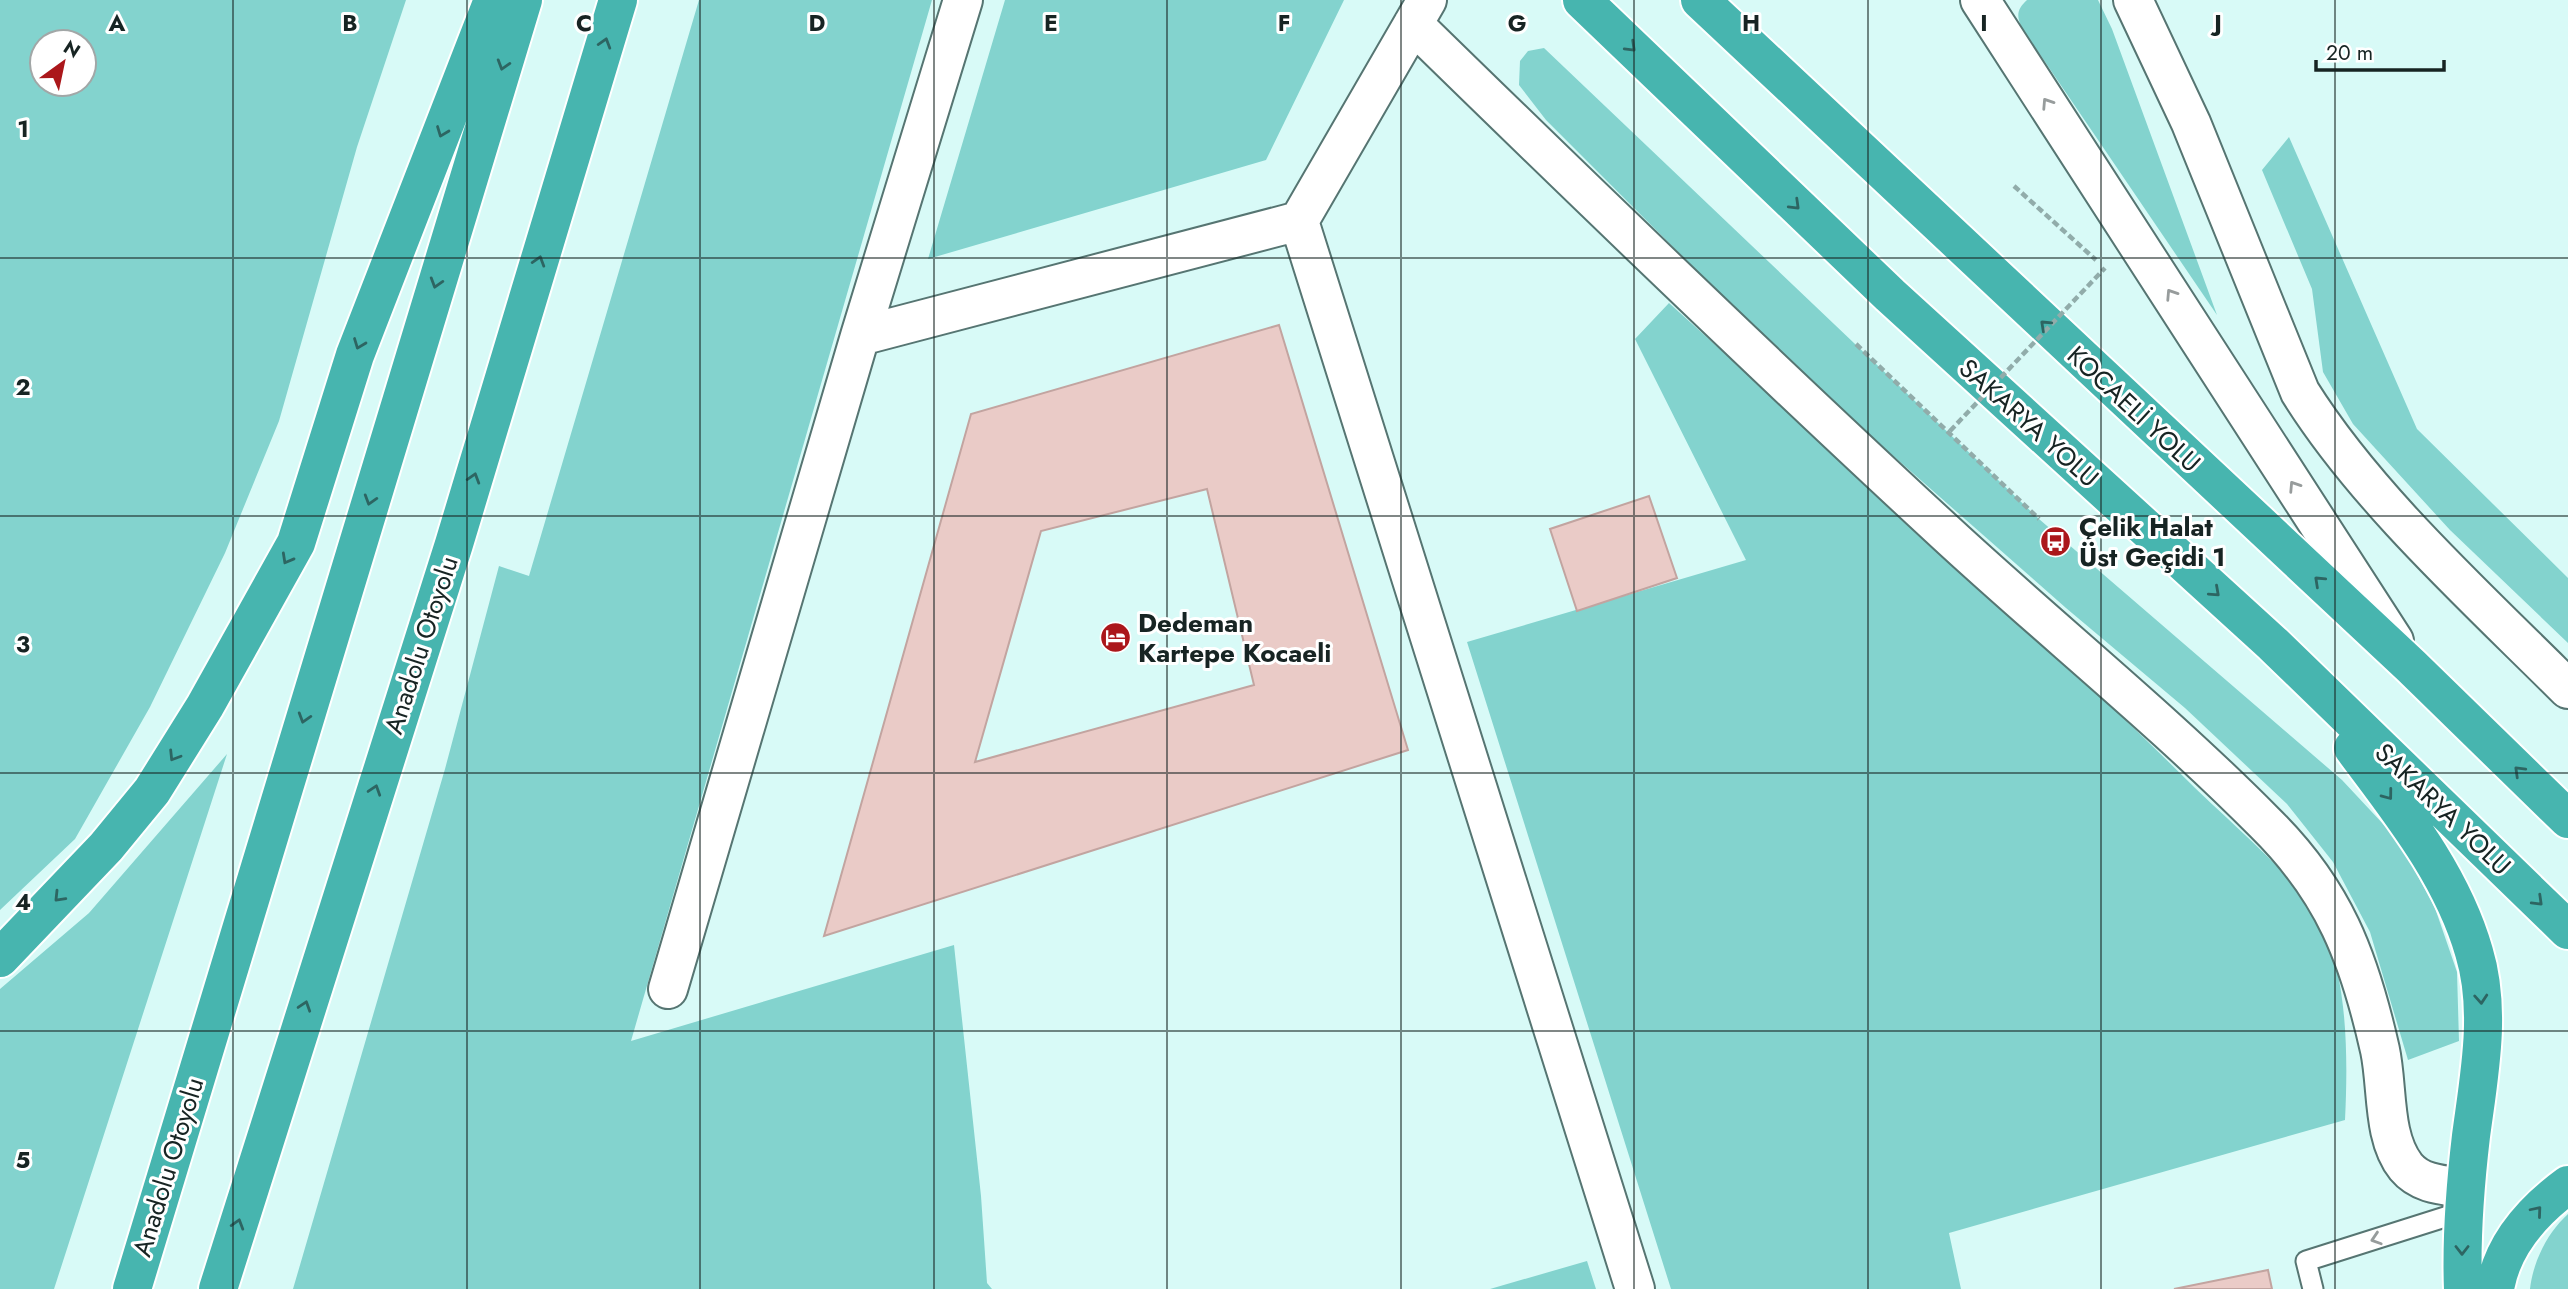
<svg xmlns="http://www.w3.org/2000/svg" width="2568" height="1289" font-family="Jost,sans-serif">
<rect width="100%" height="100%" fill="#d8faf7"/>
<path fill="#83d3ce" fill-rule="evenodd" d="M0,0H406L357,147L279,421L225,553L150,707L75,839L0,910ZM42,42H84V84H42Z
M699,0H932L631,1041L954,945L981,1196L987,1283L992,1289H293L445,769L499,566L529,576Z
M1005,0H1344L1266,160L928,259Z
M2027,0H2098L2112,29L2217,315L2022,28C2016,16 2017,9 2027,0Z
M1544,48L2039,519L2342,780L2399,841L2435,908L2457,972L2459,1041L2408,1060L2370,932L2333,862L2287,804L2185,708L2066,608L1798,372L1546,120L1519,85L1520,61L1528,51Z
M2289,137L2417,429L2568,578V643L2450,530L2353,424L2323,372L2312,289L2262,170Z
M1669,303C1844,462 2022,617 2190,783C2224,817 2303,883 2322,924C2348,980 2348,1059 2345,1120L1949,1233L1961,1289H1671L1467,642L1746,560L1635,339Z
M227,754L54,1289H0V989L89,913Z
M2568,1214V1289H2530C2533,1262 2547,1233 2568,1214Z
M1587,1261L1596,1289H1490Z"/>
<path fill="#eacbc7" stroke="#c2a4a0" stroke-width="2" fill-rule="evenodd" d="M1279,325L1408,750L824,936L971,414ZM1207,489L1254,685L975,762L1041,531Z
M1649,496L1677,578L1577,611L1550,529Z
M2268,1270L2272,1289H2174Z"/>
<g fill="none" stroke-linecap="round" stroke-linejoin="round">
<defs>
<path id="lane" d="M2313,1289L2306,1261L2464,1211"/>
<path id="street" d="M1427,0L1299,221L1635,1289
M2133,0L2191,123L2300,392C2367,499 2478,599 2568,689
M1413,24C1589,196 1766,367 1947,534C2052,631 2164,721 2265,823C2334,891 2359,957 2380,1050C2388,1087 2382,1137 2406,1167C2421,1185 2444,1185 2465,1188
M860,336L963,0
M668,989L860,336L1299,221"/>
<path id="secondary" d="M1980,0L2394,641"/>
<path id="highway" d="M1582,0L1890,295L2273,644L2568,930
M1700,0L2411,666L2568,819
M2353,748C2400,811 2452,875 2474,952C2492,1011 2479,1076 2471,1136C2465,1187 2461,1238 2463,1289
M0,958L106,847L152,791L205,706L296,543L355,355L493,0
M132,1289L523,0
M218,1289L454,544L618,0
M2495,1289C2502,1245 2534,1210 2568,1185"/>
</defs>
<use href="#lane" stroke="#567572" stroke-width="23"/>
<use href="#street" stroke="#567572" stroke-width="42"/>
<use href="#secondary" stroke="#567572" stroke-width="42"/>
<use href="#highway" stroke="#fff" stroke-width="42"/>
<path stroke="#91acaa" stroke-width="4.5" stroke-dasharray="7 3.5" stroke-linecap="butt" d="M2014,186L2096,260
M1856,344L2039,519"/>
<use href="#lane" stroke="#fff" stroke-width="19"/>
<use href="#street" stroke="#fff" stroke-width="38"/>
<use href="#secondary" stroke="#fff" stroke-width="38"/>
<use href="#highway" stroke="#47b5af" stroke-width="38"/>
<path stroke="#91acaa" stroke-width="4.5" stroke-dasharray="7 3.5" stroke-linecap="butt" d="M1950,431L2105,268"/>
</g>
<defs><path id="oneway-chevron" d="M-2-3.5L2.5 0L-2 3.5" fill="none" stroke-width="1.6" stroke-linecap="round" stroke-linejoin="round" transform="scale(1.75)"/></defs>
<g stroke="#2d6562">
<use href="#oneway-chevron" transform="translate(605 43) rotate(-73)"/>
<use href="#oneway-chevron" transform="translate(1631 47) rotate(44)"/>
<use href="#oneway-chevron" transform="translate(503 65) rotate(107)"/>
<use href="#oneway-chevron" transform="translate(442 132) rotate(111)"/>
<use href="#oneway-chevron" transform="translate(1795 205) rotate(44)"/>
<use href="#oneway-chevron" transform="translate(539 261) rotate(-73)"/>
<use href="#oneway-chevron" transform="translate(436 283) rotate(107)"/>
<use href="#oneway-chevron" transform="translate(2045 325) rotate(-137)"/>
<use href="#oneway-chevron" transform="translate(359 344) rotate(111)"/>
<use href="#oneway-chevron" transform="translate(474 478) rotate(-73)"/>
<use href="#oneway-chevron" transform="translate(370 500) rotate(107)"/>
<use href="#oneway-chevron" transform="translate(287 559) rotate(119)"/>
<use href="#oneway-chevron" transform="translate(2319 581) rotate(-137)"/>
<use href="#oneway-chevron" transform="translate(2215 592) rotate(42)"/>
<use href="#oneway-chevron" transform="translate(304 718) rotate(107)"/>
<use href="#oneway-chevron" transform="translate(174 756) rotate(122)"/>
<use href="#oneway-chevron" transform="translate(2519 771) rotate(-136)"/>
<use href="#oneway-chevron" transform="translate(375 790) rotate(-72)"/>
<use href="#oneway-chevron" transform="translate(2388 795) rotate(53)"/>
<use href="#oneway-chevron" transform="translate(59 897) rotate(134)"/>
<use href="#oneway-chevron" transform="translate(2538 901) rotate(44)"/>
<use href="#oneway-chevron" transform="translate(2481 999) rotate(86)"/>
<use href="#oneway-chevron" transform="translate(305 1006) rotate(-72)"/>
<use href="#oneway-chevron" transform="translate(2537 1211) rotate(-50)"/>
<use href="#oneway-chevron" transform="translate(238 1224) rotate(-73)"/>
<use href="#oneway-chevron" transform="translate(2462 1250) rotate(90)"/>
</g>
<g stroke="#979c9c">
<use href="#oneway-chevron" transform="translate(2047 103) rotate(-123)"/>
<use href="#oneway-chevron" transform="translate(2171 294) rotate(-123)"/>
<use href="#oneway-chevron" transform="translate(2294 486) rotate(-123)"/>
<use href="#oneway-chevron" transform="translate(2376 1239) rotate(162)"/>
</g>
<path fill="none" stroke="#172423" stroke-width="2" stroke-opacity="0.55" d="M233,0V1289M467,0V1289M700,0V1289M934,0V1289M1167,0V1289M1401,0V1289M1634,0V1289M1868,0V1289M2101,0V1289M2335,0V1289M0,258H2568M0,516H2568M0,773H2568M0,1031H2568"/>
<defs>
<symbol id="bus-disc" viewBox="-11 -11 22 22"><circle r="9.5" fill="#ab171b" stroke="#fff"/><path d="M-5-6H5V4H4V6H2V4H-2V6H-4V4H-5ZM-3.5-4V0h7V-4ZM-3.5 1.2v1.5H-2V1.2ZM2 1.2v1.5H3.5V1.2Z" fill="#fff"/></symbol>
<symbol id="hotel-disc" viewBox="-11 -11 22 22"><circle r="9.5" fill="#ab171b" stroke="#fff"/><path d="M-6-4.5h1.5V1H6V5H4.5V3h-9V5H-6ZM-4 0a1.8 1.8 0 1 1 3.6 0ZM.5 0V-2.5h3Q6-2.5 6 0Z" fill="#fff"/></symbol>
</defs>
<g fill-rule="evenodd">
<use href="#bus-disc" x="2038" y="524" width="35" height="35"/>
<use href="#hotel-disc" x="1098" y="620" width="35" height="35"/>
</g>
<g text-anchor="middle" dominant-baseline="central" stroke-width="6" stroke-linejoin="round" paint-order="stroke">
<g font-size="26" fill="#172423" stroke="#fff">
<text transform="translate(2134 409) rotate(43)">KOCAELİ YOLU</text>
<text transform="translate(2029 423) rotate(42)">SAKARYA YOLU</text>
<text transform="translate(421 645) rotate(-72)">Anadolu Otoyolu</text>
<text transform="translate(2443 809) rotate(44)">SAKARYA YOLU</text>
<text transform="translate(168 1167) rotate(-73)">Anadolu Otoyolu</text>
</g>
<g font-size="26" font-weight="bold" fill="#172423" stroke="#fff" text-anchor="start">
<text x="2079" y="527">Çelik Halat<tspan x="2079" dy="30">Üst Geçidi 1</tspan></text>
<text x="1138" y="623">Dedeman<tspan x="1138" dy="30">Kartepe Kocaeli</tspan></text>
</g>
</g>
<g font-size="23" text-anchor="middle" font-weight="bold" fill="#172423" stroke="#fff" stroke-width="6" stroke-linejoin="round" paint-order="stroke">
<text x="117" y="31">A</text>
<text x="350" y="31">B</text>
<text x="584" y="31">C</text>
<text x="817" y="31">D</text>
<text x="1051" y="31">E</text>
<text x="1284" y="31">F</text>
<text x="1517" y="31">G</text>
<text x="1751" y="31">H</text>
<text x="1984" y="31">I</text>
<text x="2218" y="31">J</text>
<text x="23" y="137">1</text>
<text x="23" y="395">2</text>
<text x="23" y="652">3</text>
<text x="23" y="910">4</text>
<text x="23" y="1168">5</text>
</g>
<g transform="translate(63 63) rotate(33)"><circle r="33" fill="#ffffff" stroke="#a2a7a7" stroke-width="2"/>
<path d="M0-5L12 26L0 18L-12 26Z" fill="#ab171b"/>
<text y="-10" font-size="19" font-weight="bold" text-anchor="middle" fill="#172423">N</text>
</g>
<path d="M2316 60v10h128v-10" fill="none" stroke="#172423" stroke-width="3.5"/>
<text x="2326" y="60" font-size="21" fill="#172423" stroke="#ffffff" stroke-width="5" paint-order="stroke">20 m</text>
</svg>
